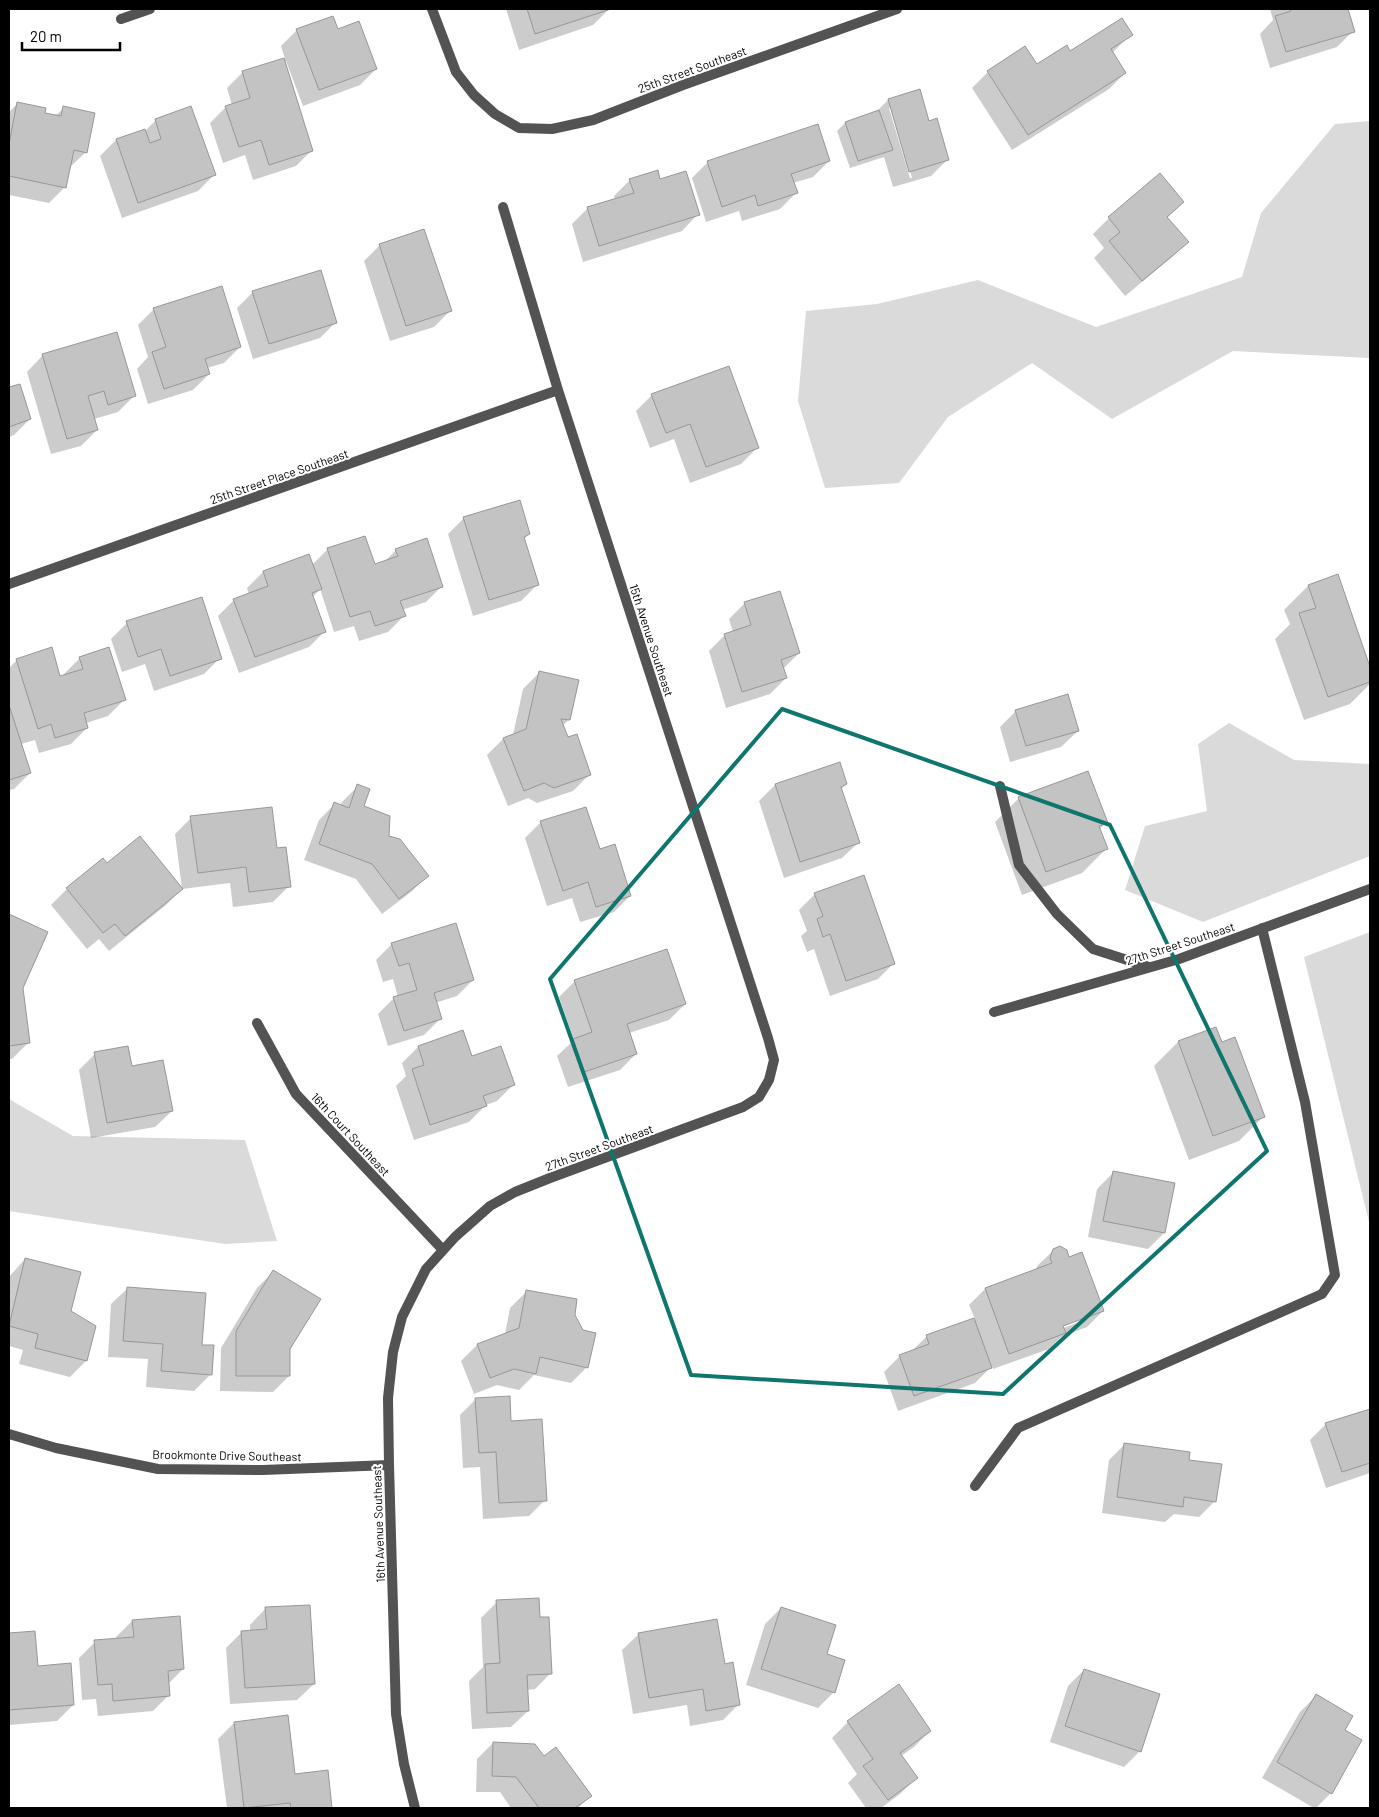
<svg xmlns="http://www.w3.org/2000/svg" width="1379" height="1817" font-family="Barlow,sans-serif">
<rect width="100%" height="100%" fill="#fff"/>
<path fill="#dadada" d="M1370,121V358L1233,351L1112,419L1032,363L948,417L899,483L825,488L798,401L806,311L877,304L978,280L1096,327L1242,277L1261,213L1335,124Z
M1229,723L1294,760L1370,764V856L1203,922L1125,890L1145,826L1207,811L1198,744Z
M1370,932V1226L1304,957Z
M9,1099L73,1136L245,1140L277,1241L225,1244L9,1211Z"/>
<path fill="#0003" fill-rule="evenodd" d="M506,9H609L593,25L519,50Z
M1270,9H1346L1353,31L1337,47L1270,68L1260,34L1273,20Z
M297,30L337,31L376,69L360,85L303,106L286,61L284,62L312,150L296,166L253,180L245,155L223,163L210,123L226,107L232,105L227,88L243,72L285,59L281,46Z
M1131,34L1112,53L1125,73L1109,89L1012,150L972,88L988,72L1037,66L1070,52Z
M888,100L929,122L947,160L931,176L893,187L884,157L850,168L837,131L845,123L876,112ZM889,108H892L912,178H910Z
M18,103L44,114L55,116L64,108L86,152L69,168L65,187L49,203L9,195V112Z
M191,108L214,175L198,191L122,218L100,156L116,140L145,131L155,121Z
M829,161L813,177L793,183L796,193L780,209L742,221L739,211L706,222L692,178L708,162Z
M1160,175L1182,202L1167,218L1187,242L1171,258L1125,296L1094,258L1104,248L1093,234L1109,218Z
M630,180H659L698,214L682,231L583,262L572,224L588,208L615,200L614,196Z
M380,245L450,311L434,327L390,341L364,261Z
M253,292L336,322L320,338L253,359L237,308Z
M154,309L240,347L224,363L207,368L209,374L193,390L148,404L137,369L148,357L138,325Z
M43,355L134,396L118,412L94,419L97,430L81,446L51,454L27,372Z
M19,385L30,419L14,435L9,437V389Z
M652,395L757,448L741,464L690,483L674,439L650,448L636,411Z
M464,518L529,534L523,540L537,585L521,601L473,616L448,534Z
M328,549L374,566L383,563L396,550L442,586L426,602L402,610L404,616L388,632L359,641L354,626L334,632L320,589L313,597L325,631L309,647L239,673L218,616L234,600L249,594L247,588L263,572L309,556L312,565Z
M1338,576L1370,671V684L1350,704L1304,720L1275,639L1290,624L1284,610L1308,586Z
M745,603L799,653L783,669L786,678L770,694L726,708L709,651L725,635L733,632L729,619Z
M127,623L220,658L204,674L154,691L145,664L122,672L111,639Z
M80,658L124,700L108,716L86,723L87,728L71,744L39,753L35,740L21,744L30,773L14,789L9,790V668L17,660L59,677L64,676V674Z
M539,673L569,720L562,726L567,739L589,775L573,791L537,803L528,798L508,806L487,755L503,739L513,735L523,689Z
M1016,711L1078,731L1061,747L1010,762L1000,727Z
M839,764L846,784L841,789L859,842L842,858L784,878L759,801L775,785Z
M358,786L362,807L388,837L427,876L411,892L382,914L356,879L304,860L319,820L335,804L340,806L342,802Z
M1019,798L1106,822L1099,830L1106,849L1082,873L1022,895L995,822Z
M191,818L276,850L289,886L273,902L233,907L230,883L182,889L175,834Z
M541,822L599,850L630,896L614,912L580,922L572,898L547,906L525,838Z
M67,889H182L166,905L109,951L99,939L87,949L51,905Z
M815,894L894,963L878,979L830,996L814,949L807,952L801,936L807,931L799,910Z
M9,915L47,932L22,987L28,1043L12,1059H9Z
M392,944L473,980L457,996L435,1003L440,1019L424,1035L388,1046L378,1014L394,998L398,997L393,979L383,982L376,960Z
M575,981L685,1004L669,1020L629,1033L636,1054L620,1070L568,1087L557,1056L574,1040L559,997Z
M1216,1029L1221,1044L1263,1117L1239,1141L1189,1160L1154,1066L1178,1042Z
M462,1032L471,1058L513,1085L497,1101L486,1105L469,1122L414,1140L396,1086L406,1076L402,1063L418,1047Z
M95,1054L131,1067L172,1111L155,1127L91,1138L79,1070Z
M1113,1173L1164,1233L1148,1249L1088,1237L1097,1189Z
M1054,1250L1068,1259L1103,1311L1087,1327L1061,1337L1049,1349L993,1369L992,1366L975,1383L898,1411L884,1372L900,1356L911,1352L926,1337L975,1319L969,1305L985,1289L1036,1270L1037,1266ZM1085,1317V1320L1058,1330L1057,1327Z
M25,1259L69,1312L86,1361L70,1377L19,1364L23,1350L9,1346V1277Z
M273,1272L289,1348V1376L273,1392L220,1391L221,1348L257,1288Z
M128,1288L201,1346L211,1374L194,1391L146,1387L148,1359L108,1357L111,1304Z
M526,1292L587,1367L571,1383L534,1375L519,1390L497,1385L474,1394L461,1361L477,1345L505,1334L510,1308Z
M476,1399L510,1422L545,1500L529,1516L483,1519L480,1467L463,1468L460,1415Z
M1370,1410V1473L1326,1488L1310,1440L1326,1424Z
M1125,1444L1188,1461L1215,1501L1199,1517L1174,1514L1165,1522L1102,1513L1109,1460Z
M497,1602L539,1618L551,1673L535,1689L526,1690L528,1711L511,1727L472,1729L469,1681L483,1667L481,1618Z
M266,1608L314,1684L297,1700L230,1704L226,1648L242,1632L250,1631V1625Z
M781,1608L825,1655L834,1692L818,1708L746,1685L765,1624Z
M132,1621L183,1669L168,1684L169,1695L153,1711L98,1716L96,1699L82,1700L79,1658L95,1642L117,1640L116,1637Z
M34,1633L37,1667L73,1705L57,1721L9,1725V1635Z
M639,1634L724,1666L739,1704L723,1720L690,1726L687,1705L633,1714L622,1650Z
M1084,1670L1140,1751L1124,1767L1050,1742L1068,1686Z
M898,1686L930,1731L914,1747L901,1756L916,1778L900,1794L881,1808H866L848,1783L857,1774L832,1738L848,1722Z
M1316,1696L1343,1730L1331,1793L1316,1808H1314L1262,1778L1300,1712Z
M234,1723L294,1775L327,1771L331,1808H227L218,1739Z
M493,1743L590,1796L578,1808H511L500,1792H476L477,1759Z"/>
<path fill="#c3c3c3" stroke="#979797" d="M527,9H611L535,34Z
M1290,9H1348L1355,32L1286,52L1275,16L1291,11Z
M333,16L338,29L359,21L377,69L319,90L296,29Z
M1122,18L1133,35L1111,49L1126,73L1028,135L987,71L1025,46L1037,64L1067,45L1070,51Z
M284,58L313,151L269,165L261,140L239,147L225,106L250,98L242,71Z
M920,89L929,121L937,118L949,160L909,172L888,99Z
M17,102L46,108L45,113L61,116L63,106L95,113L87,153L74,150L66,188L9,176V144Z
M191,106L216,175L138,203L116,139L145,129L150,143L161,139L155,119Z
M879,110L893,150L858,161L845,122Z
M818,124L830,161L791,174L798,193L758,206L755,195L722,207L707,161Z
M658,170L660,179L686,171L700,215L599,246L587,207L634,193L629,179Z
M1160,173L1184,202L1167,217L1189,242L1142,281L1109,241L1120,232L1108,217Z
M424,229L452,311L406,326L379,244Z
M321,270L337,323L269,344L252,291Z
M222,286L241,347L205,359L210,374L164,389L152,352L166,347L153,308Z
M117,332L136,396L108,405L104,391L88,396L98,430L67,439L42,354Z
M729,366L759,448L706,467L690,424L666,433L651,394Z
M20,384L31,419L9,427V387Z
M520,500L530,534L524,537L539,585L489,600L463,517Z
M365,536L375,564L398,556L395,549L427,538L443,587L400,601L406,616L375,626L370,611L350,617L327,548Z
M309,554L322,589L312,593L326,632L255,657L233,599L268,586L263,571Z
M1338,574L1370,667V682L1328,697L1299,613L1316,608L1308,585Z
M780,591L800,653L781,660L787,678L742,692L724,634L751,625L744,602Z
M202,597L222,659L170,676L161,649L138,657L126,621Z
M52,647L60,676L83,669L79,657L109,647L126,700L84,713L88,728L55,738L51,724L38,729L16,659Z
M539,671L579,680L570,720L561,719L568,737L577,734L591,775L554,788L544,783L524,791L503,738L526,729Z
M1068,694L1079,731L1026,746L1015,710Z
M9,705L31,773L9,780Z
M840,762L847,784L841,787L860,843L800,862L775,784Z
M1088,771L1108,823L1099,826L1108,849L1046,872L1018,797Z
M357,784L370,789L364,806L390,816L389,836L400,839L429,876L399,899L372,864L319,844L334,802L349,808Z
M272,807L277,848L286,847L291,887L249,892L246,867L198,873L190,816Z
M586,807L600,849L615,844L631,896L596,907L588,882L563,891L540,821Z
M140,836L183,889L125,936L115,924L103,933L66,888L103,858L107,863Z
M864,875L895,964L846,981L830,934L823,937L817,919L823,916L814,893Z
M9,914L48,932L23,988L30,1043L9,1046Z
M456,923L474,980L434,993L442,1019L404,1031L393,997L417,990L409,963L399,966L391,943Z
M667,949L686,1004L627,1024L637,1054L584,1072L573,1039L592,1032L574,980Z
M1216,1027L1222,1042L1235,1037L1265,1117L1213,1136L1178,1041Z
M463,1030L472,1056L501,1046L515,1085L483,1096L487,1106L430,1125L412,1069L424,1065L418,1046Z
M128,1046L132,1066L163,1060L173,1111L107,1123L94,1052Z
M1113,1171L1175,1183L1165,1233L1103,1221Z
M1060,1246L1067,1250L1069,1257L1082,1252L1104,1311L1063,1326L1066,1333L1009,1354L985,1288L1052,1263L1050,1258L1053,1249Z
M25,1258L81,1272L71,1311L96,1326L87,1361L35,1348L38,1334L9,1326Z
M273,1270L321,1299L290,1349V1376H236V1331Z
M127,1287L206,1293L202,1345H214L212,1375L161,1371L163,1344L123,1341Z
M526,1290L577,1299L575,1315L583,1330L596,1333L588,1368L540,1357L536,1374L514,1369L490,1378L477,1344L519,1328Z
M974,1318L992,1368L914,1396L899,1355L929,1344L926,1335Z
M510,1396L511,1421L542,1419L547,1501L499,1503L496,1452L479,1453L475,1398Z
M1370,1409V1463L1342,1472L1325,1423Z
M1124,1443L1190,1452L1189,1460L1222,1464L1216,1502L1184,1497L1183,1507L1117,1497Z
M539,1598L540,1617H549L552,1674L527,1675L529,1711L487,1713L485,1664L500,1663L496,1600Z
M310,1605L315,1684L245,1688L241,1631L267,1629L265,1607Z
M781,1607L836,1625L827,1654L845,1660L835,1693L761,1669Z
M180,1616L184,1669L168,1671L170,1696L113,1701L112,1684L98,1685L94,1640L134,1637L132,1620Z
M717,1619L725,1664L733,1662L740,1705L706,1711L703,1689L649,1698L638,1633Z
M35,1631L38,1666L71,1663L74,1705L9,1710V1633Z
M1084,1669L1160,1694L1141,1752L1065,1726Z
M899,1684L931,1731L900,1753L918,1778L888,1800L863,1766L873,1759L847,1721Z
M1316,1694L1353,1716L1345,1730L1362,1740L1332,1794L1277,1762Z
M288,1715L295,1774L328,1770L332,1808H291L290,1803L244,1808L234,1722Z
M493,1742L535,1744L544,1756L556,1747L592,1796L575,1808H539L516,1777L492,1776Z"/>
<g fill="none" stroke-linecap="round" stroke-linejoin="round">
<path stroke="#535353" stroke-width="10" d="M1000,786L1019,865L1057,914L1093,949L1149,967"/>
<path stroke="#535353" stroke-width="10" d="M432,9L456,72L474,95L495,114L519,128L552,129L593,120L683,85L897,9
M121,19L150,9
M9,584L558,390
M994,1012L1179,959L1370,889
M257,1023L296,1094L443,1250
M9,1434L56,1448L158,1469L263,1470L389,1465
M975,1486L1018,1428L1322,1294L1335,1275L1305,1102L1262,928
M415,1808L404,1764L396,1714L389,1465L388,1398L393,1352L402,1317L426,1269L455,1237L490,1206L515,1192L550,1178L743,1107L759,1097L769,1080L774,1060L768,1038L558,390L503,207"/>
</g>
<path fill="none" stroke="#0f766e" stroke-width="4" stroke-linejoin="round" d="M782,709L1110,825L1267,1151L1003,1394L691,1375L550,979Z"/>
<g text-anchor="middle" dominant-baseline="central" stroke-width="4" stroke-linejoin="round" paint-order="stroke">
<g font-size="12" fill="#000" stroke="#fff">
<text transform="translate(692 69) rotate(-20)">25th Street Southeast</text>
<text transform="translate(279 476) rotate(-19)">25th Street Place Southeast</text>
<text transform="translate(652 640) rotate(72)">15th Avenue Southeast</text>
<text transform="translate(1180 943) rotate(-18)">27th Street Southeast</text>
<text transform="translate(351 1134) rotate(47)">16th Court Southeast</text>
<text transform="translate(599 1147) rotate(-20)">27th Street Southeast</text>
<text transform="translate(227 1455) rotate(1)">Brookmonte Drive Southeast</text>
<text transform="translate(378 1524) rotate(-92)">16th Avenue Southeast</text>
</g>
</g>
<rect width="1379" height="1817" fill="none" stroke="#000000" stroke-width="20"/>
<path d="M22 42v8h98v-8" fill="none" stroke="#000000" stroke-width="2.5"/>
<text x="30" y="42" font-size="15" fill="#000000" stroke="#ffffff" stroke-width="4" paint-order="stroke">20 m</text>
</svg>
